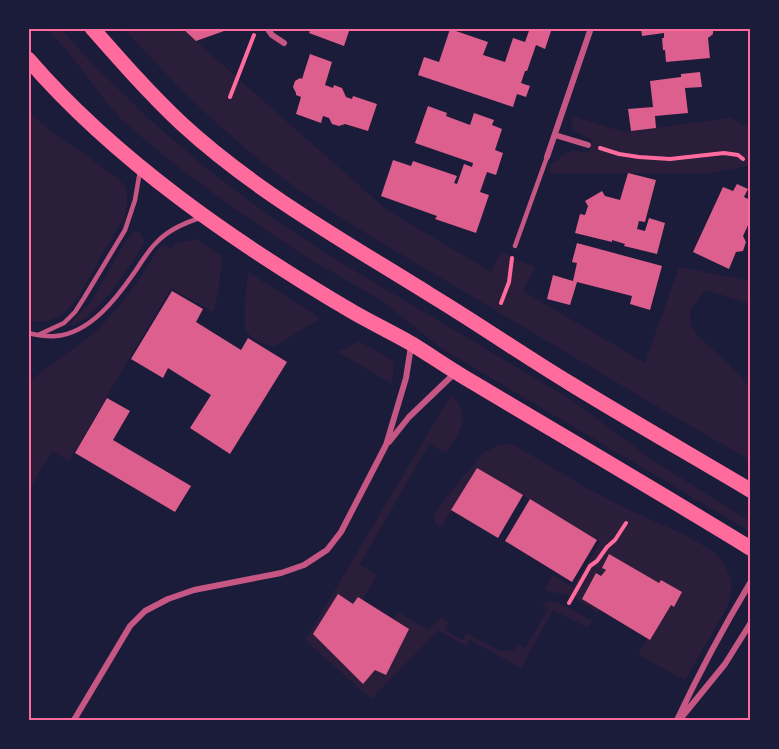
<svg xmlns="http://www.w3.org/2000/svg" width="779" height="749" font-family="'Space Grotesk',sans-serif">
<rect width="100%" height="100%" fill="#1b1b3a"/>
<path fill="#2a1e3b" d="M47,29H61L93,64L147,117L206,168L271,217L338,261L570,399L651,459L748,520L750,522L749,531L444,350L379,299L306,257L232,207L174,164L124,122L111,108L69,53Z
M124,29H182L387,210L491,272L501,252L535,267L523,291L645,363L679,267L750,281V304L706,290L690,311L691,325L695,333L742,377L741,378L750,387V460L668,413L362,231L296,188L254,156L210,117L176,84Z
M29,111C50,134 78,148 102,167C109,173 119,178 124,185C129,193 127,208 125,217C116,232 106,247 98,262C81,290 69,328 28,321Z
M572,116L624,132L730,118L750,128L749,150L750,164L747,166L711,173H551L549,169L553,161L556,162C565,149 575,150 588,153L593,139C581,135 568,132 572,116Z
M133,232C141,231 144,236 144,243C132,264 93,324 69,326V325L92,300L125,242Z
M196,239L222,256C221,275 219,294 213,312L171,288L69,461L52,451L29,490L28,430L31,426L29,424V383C52,360 83,346 105,322C127,299 144,272 160,246H166L171,249L174,244Z
M248,272L319,317L318,320L275,346C264,345 252,341 246,330C242,321 247,284 248,272Z
M358,342L362,343L392,360L394,364L392,384L338,352Z
M451,395C473,415 460,433 446,453L429,444L360,564L377,575L363,600L393,619L398,612L428,630L441,617L449,622L445,630L462,640L467,633L500,651H513L519,645L525,648L548,609L542,605C543,604 544,603 545,602C555,597 583,616 592,621L588,628L553,610L521,668L470,640L466,646L438,631L371,699L305,640Z
M509,444L516,446L585,487L625,508L681,533L713,551L722,560L731,578L732,587L728,606L685,680L638,655L647,638L650,639L671,605L674,607L682,592L661,580L659,583L602,568L606,570L601,576L596,574L582,599L599,609L598,613L575,598L564,594L545,591V588L553,575L573,587L600,542L477,468L442,526L438,527C432,520 434,515 438,508L481,455C490,448 498,445 509,444Z"/>
<path fill="#dd5f8e" d="M182,28H223L224,31L196,41Z
M311,28H350L344,46L309,33Z
M530,28H552L545,49L536,45L527,71H525L521,83L530,86L526,97L517,94L513,107L418,75L424,57L439,62L450,29L488,42L483,55L505,62L513,38L525,42Z
M641,28H713V34L708,38L710,58L666,62L665,50H663L662,38H664V33L642,36Z
M310,54L332,62L325,85L333,88L334,85L342,88L346,97L352,99L353,96L377,104L368,131L345,124L339,126L332,124L329,118L323,116L321,123L296,114L301,97L296,95V93L293,87L295,81L300,78L302,79Z
M700,72L702,87L685,88L688,113L655,116L656,128L631,131L628,109L653,107L650,81L681,77V74Z
M428,106L447,113L446,116L470,125L474,113L494,120L492,125L502,129L495,150L503,153L496,175L487,172L480,192L489,195L476,233L435,219L437,216L381,196L393,160L411,166L413,161L457,176L454,183L457,184L464,164L472,167L473,163L415,143Z
M628,173L656,180L645,222L639,221L637,229L645,231L649,218L665,223L657,254L624,246L625,244L612,240V242L575,233L580,214L585,215L588,206L585,201L602,191L605,196L620,200Z
M737,184L748,189L744,197L750,200V223H749L743,236L746,242L743,251L736,252L729,269L693,252L723,187L733,191Z
M577,243L662,266L650,310L630,304L632,296L577,282L570,305L547,299L553,275L573,281L577,263L572,262Z
M172,291L203,309L196,322L241,350L248,338L287,362L230,454L190,428L211,395L168,368L163,378L131,359Z
M107,398L130,411L113,440L191,486L175,512L75,453Z
M477,468L523,495L498,538L451,510Z
M530,499L597,540L572,582L505,541Z
M609,554L659,583L661,580L682,592L674,607L671,605L650,640L582,599L596,573L601,576L606,570L602,568Z
M338,594L353,604L358,597L409,629L386,675L375,670L363,684L313,634Z"/>
<g fill="none" stroke-linecap="round" stroke-linejoin="round">
<path stroke="#ff6b9d" stroke-width="4" d="M230,97L254,35
M600,148L619,154L639,157L670,159L724,153L738,155L743,159
M501,303L509,282L512,258
M569,603L590,566L597,561L607,547L615,540L626,523"/>
<path stroke="#c65784" stroke-width="4.5" d="M515,246L547,157
M28,333C37,335 47,337 56,336C90,333 116,299 134,273C141,263 147,252 156,243C167,231 184,223 200,218
M40,334L64,323L75,312L84,298L125,230L135,200L140,171"/>
<path stroke="#c65784" stroke-width="6" d="M267,28L272,35L284,43
M555,135L588,145
M547,157L591,28
M389,442L409,417L456,372
M681,718L725,664L750,624
M74,720L130,626L145,611L168,599L194,590L281,573L304,565L327,550L341,532L386,445L406,378L411,346
M677,720C699,673 723,628 750,583"/>
<path stroke="#ff6b9d" stroke-width="15" d="M92,28C121,61 150,94 182,124C256,192 344,241 429,294C477,323 523,355 571,384C630,420 691,455 750,490
M28,59C116,161 237,244 353,312C372,323 393,333 412,344C433,357 453,371 474,383C566,438 659,492 750,548"/>
</g>
<rect width="779" height="749" fill="none" stroke="#1b1b3a" stroke-width="60"/>
<rect x="30" y="30" width="719" height="689" fill="none" stroke="#ff6b9d" stroke-width="2"/>
</svg>
